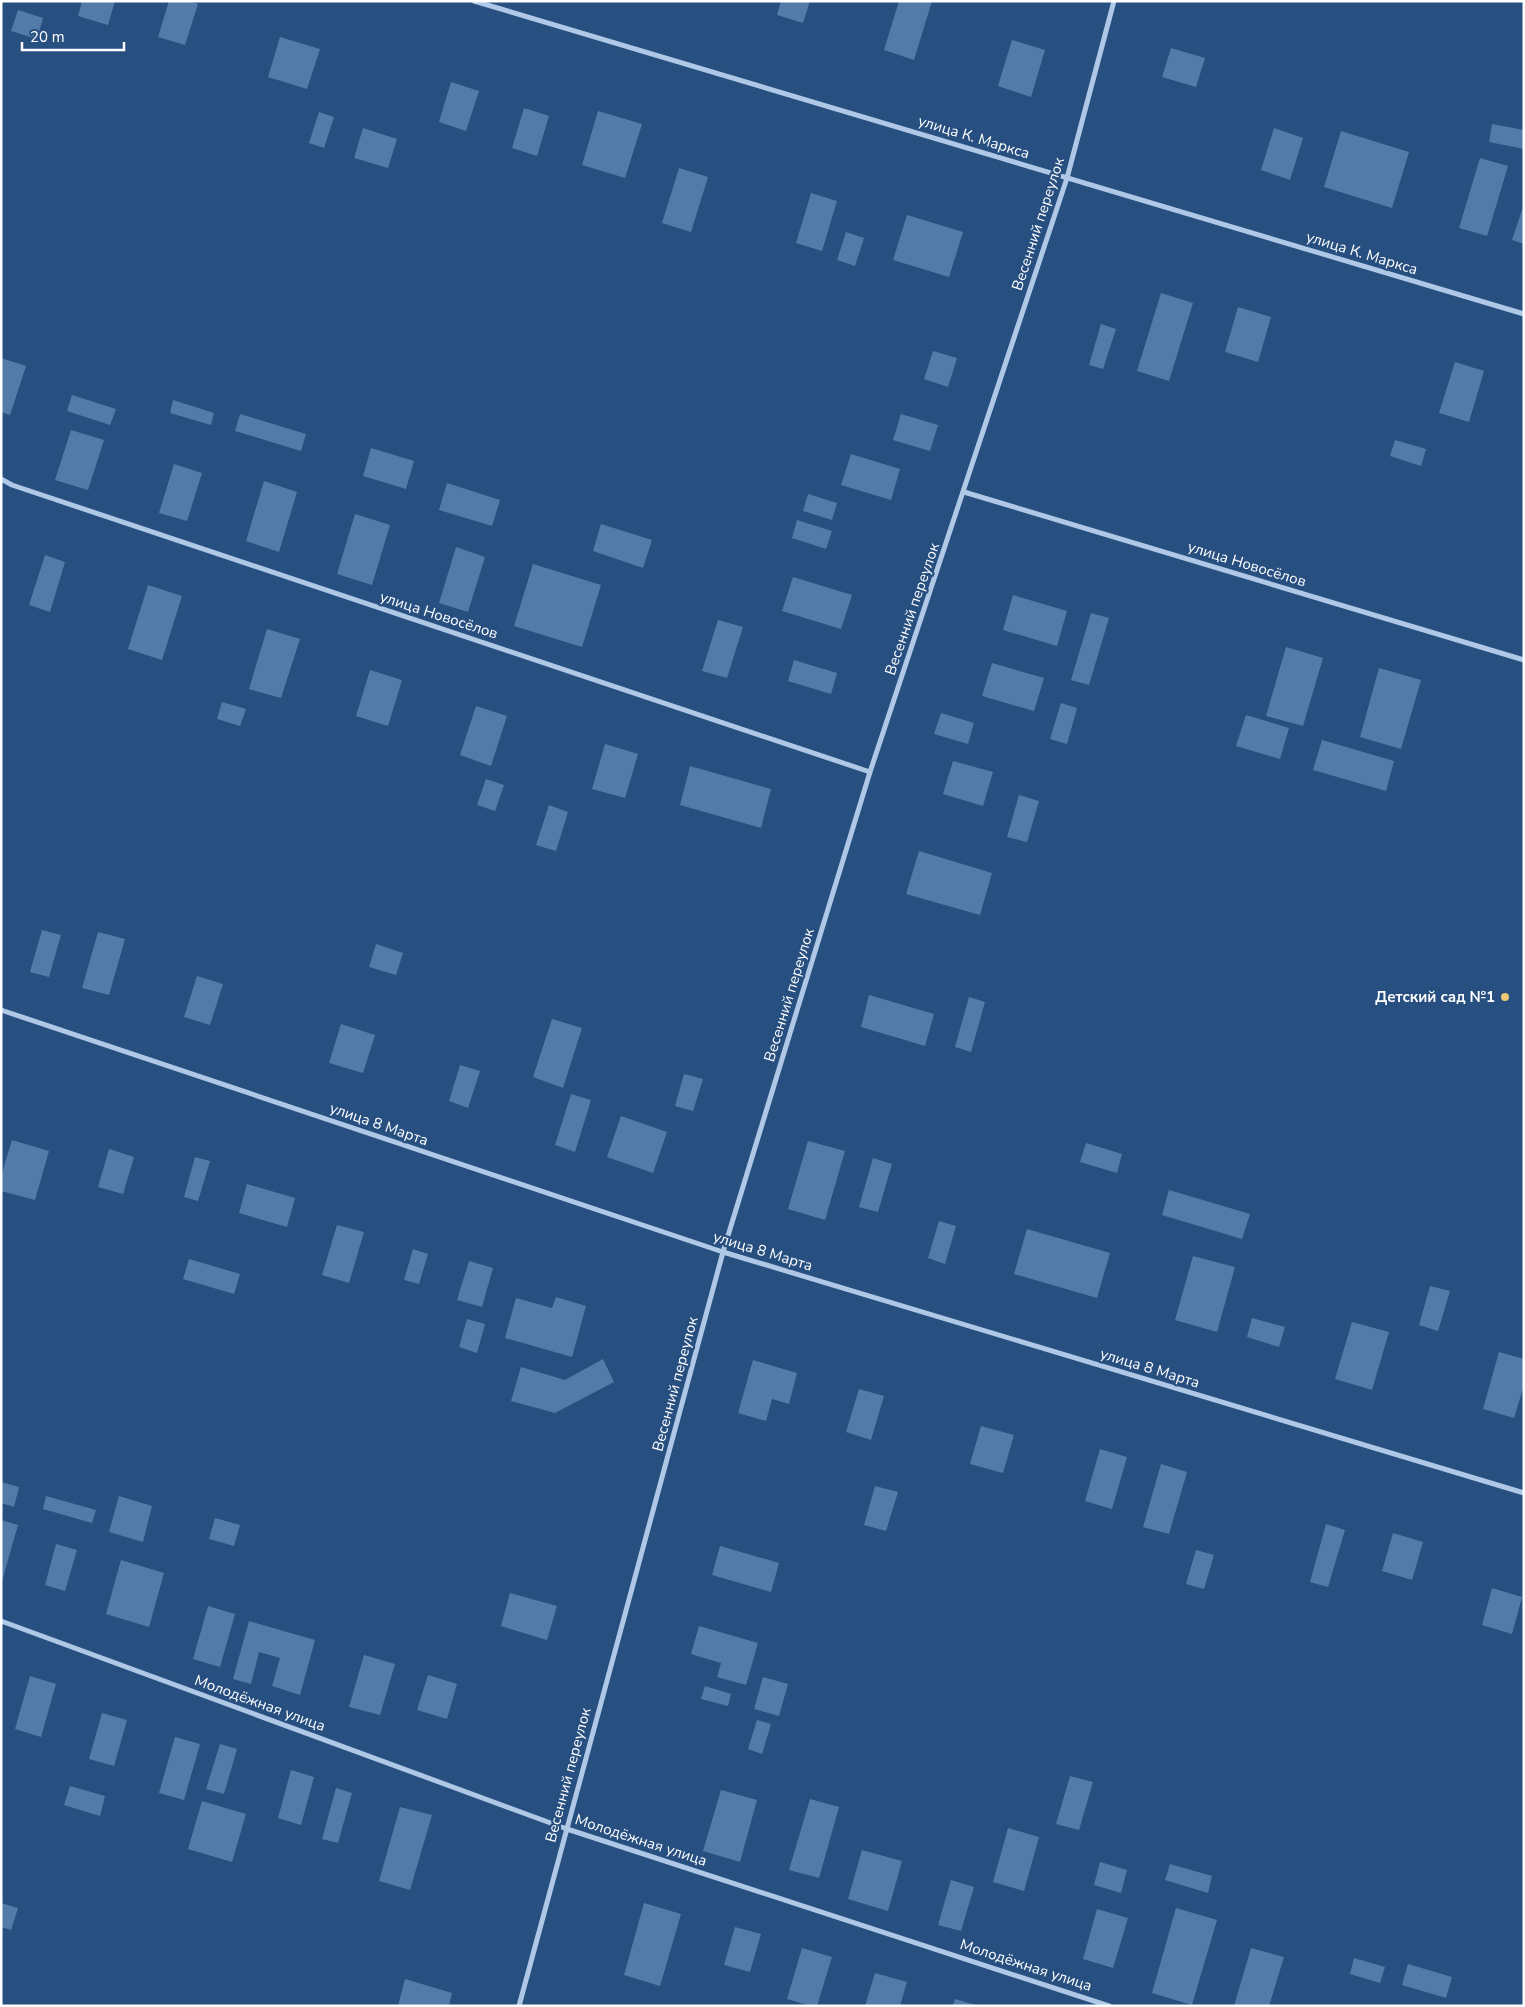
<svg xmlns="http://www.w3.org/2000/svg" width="1525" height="2007" font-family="'Nunito Sans',sans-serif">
<rect width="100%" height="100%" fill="#274f80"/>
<path fill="#537baa" d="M82,1H115L108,25L78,16Z
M169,1H190L198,4L185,45L158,37Z
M781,1H810L803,23L777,15Z
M899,1H932L914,60L884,50Z
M18,10L43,18L37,39L11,31Z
M280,37L320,49L307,89L268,77Z
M1012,40L1045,50L1031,97L998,86Z
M1171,48L1205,58L1196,87L1162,77Z
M451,82L479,91L466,131L439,122Z
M524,108L549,116L537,156L512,148Z
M598,111L642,124L625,178L582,165Z
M319,112L334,117L324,148L309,143Z
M1492,124L1524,130V149L1489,142Z
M363,128L397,139L388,168L354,158Z
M1274,128L1303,138L1290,180L1261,170Z
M1341,131L1409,152L1392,208L1324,187Z
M1480,158L1508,166L1487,236L1459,228Z
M679,168L708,177L691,232L662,223Z
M811,193L837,201L822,251L796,243Z
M1524,204V244L1512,240Z
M907,215L963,232L949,277L893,260Z
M846,232L864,238L855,266L837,260Z
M1161,293L1193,303L1169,381L1137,371Z
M1238,307L1271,317L1258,362L1225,352Z
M1101,324L1116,329L1103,369L1089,365Z
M933,351L957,358L948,387L924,379Z
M1,358L26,366L10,415L1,412Z
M1455,362L1484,371L1469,422L1439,413Z
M72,395L116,409L110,425L67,411Z
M173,400L214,413L211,425L170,413Z
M240,414L306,434L301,451L235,431Z
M901,414L938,425L930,451L893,440Z
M71,430L104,440L88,490L55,480Z
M1395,440L1426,449L1421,466L1390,456Z
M371,448L414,461L406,489L363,476Z
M851,454L900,469L891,500L841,485Z
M174,464L202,473L187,521L159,513Z
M264,481L297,492L279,552L246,541Z
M447,483L500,500L492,526L439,510Z
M808,494L837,503L832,520L803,511Z
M355,514L390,525L372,585L337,574Z
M797,520L832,531L826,549L792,538Z
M601,524L652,540L643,568L593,551Z
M456,547L485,557L468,612L439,603Z
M45,555L65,562L50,612L29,605Z
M533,564L601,585L582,647L514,626Z
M793,577L852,595L841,629L782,611Z
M148,585L182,596L162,660L128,649Z
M1013,595L1067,611L1057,646L1003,630Z
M1091,613L1109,618L1089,685L1071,680Z
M718,620L743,627L727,678L702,671Z
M267,629L300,639L281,698L249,689Z
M1286,647L1323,658L1303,726L1266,716Z
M794,660L837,673L831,694L788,681Z
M992,663L1044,678L1034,711L982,696Z
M1379,668L1421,680L1401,749L1360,737Z
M370,670L402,680L388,726L356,716Z
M222,702L246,709L240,726L217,719Z
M1061,703L1077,708L1067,744L1050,739Z
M476,706L507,716L491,766L460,755Z
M941,713L974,723L968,744L934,734Z
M1246,715L1289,728L1280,759L1236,746Z
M1322,740L1394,761L1386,791L1313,770Z
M605,744L638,754L625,798L592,789Z
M953,761L993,772L983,806L943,794Z
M690,766L771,789L761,828L680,805Z
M486,779L504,785L495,811L477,805Z
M1019,795L1039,801L1027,842L1007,837Z
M549,805L568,812L556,851L536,845Z
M919,851L992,873L980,915L906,894Z
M42,930L61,935L49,977L30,972Z
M98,932L125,939L109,995L82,988Z
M376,944L403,953L396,975L369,967Z
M197,976L223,984L210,1025L184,1017Z
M869,995L934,1014L925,1046L861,1027Z
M969,997L985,1002L971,1052L955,1047Z
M552,1019L582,1028L563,1088L533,1077Z
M341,1024L375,1035L363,1073L329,1063Z
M460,1065L480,1071L468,1108L449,1101Z
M684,1074L703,1079L693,1111L675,1106Z
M571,1094L591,1100L575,1152L555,1145Z
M621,1116L667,1132L653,1173L607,1157Z
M12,1140L49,1151L35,1200L1,1191V1176Z
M808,1141L845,1151L825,1220L788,1209Z
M1086,1143L1122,1154L1117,1173L1080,1162Z
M109,1149L134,1157L123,1194L98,1187Z
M195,1157L210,1161L198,1201L184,1197Z
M873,1158L892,1164L878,1212L859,1207Z
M247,1184L295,1198L287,1227L239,1213Z
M1169,1190L1250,1214L1242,1239L1162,1215Z
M939,1221L956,1226L945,1264L928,1258Z
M337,1225L364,1232L349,1283L322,1275Z
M1027,1229L1110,1253L1097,1298L1014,1274Z
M413,1249L428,1254L419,1284L404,1280Z
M1193,1256L1235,1267L1217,1332L1175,1320Z
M189,1259L240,1274L234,1294L183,1279Z
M469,1261L493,1268L482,1307L457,1300Z
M1430,1286L1450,1291L1438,1331L1419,1325Z
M556,1297L586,1306L572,1357L505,1338L516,1298L552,1308Z
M1252,1318L1285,1327L1279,1347L1247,1337Z
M467,1319L485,1324L477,1353L459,1347Z
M1352,1322L1389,1332L1372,1390L1335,1379Z
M1499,1352L1524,1359V1385L1514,1418L1483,1409Z
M603,1359L614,1382L555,1413L511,1401L521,1367L565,1380Z
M753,1360L797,1373L789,1404L772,1399L766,1421L738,1413Z
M859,1389L884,1396L871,1440L846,1432Z
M981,1426L1014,1435L1003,1473L970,1464Z
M1100,1449L1127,1457L1112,1509L1085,1501Z
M1161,1464L1187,1472L1169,1534L1143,1527Z
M1,1482L19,1487L14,1507L1,1503Z
M875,1486L898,1492L886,1531L864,1525Z
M46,1496L96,1510L92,1523L43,1509Z
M119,1496L152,1506L143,1542L109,1532Z
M215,1518L240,1525L234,1546L209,1539Z
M1,1520L18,1525L2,1581H1Z
M1326,1524L1345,1530L1328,1587L1310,1582Z
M1393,1533L1423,1542L1412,1580L1382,1571Z
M56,1544L77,1550L65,1591L45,1585Z
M720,1546L779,1563L771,1592L712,1575Z
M1196,1550L1214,1555L1204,1589L1186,1584Z
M121,1560L164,1573L149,1627L106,1614Z
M1492,1588L1522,1597L1512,1634L1482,1625Z
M510,1593L557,1606L547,1640L501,1626Z
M208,1606L235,1614L220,1667L193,1659Z
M249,1621L315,1640L300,1695L272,1686L280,1658L259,1652L251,1684L233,1679Z
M699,1626L758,1643L746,1685L717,1677L721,1663L691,1654Z
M364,1655L395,1664L380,1715L349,1707Z
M428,1675L457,1684L447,1719L417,1710Z
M30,1676L56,1684L41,1737L15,1729Z
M763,1677L788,1684L779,1716L754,1709Z
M705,1686L731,1694L728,1706L701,1699Z
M102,1713L127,1720L114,1766L89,1759Z
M757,1720L771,1724L762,1754L748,1749Z
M175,1737L200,1744L184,1800L159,1793Z
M220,1744L237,1749L224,1794L206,1789Z
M291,1770L314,1777L301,1825L278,1818Z
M1070,1776L1093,1782L1079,1830L1056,1824Z
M70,1786L105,1796L100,1816L64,1805Z
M336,1788L352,1793L338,1843L322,1839Z
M721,1790L757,1800L740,1862L703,1851Z
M810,1799L839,1807L819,1878L789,1870Z
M202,1801L246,1814L232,1862L188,1849Z
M400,1807L432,1815L410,1890L379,1881Z
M1008,1828L1039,1837L1024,1891L993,1882Z
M862,1850L902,1861L888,1911L848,1899Z
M1100,1862L1127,1870L1121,1893L1094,1885Z
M1170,1864L1212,1876L1208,1893L1165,1880Z
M951,1880L974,1887L961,1931L938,1925Z
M1,1903L18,1908L11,1930L1,1927Z
M644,1903L681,1914L660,1986L624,1975Z
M1176,1908L1217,1920L1192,2005L1152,1993Z
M1097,1909L1128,1918L1113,1968L1083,1959Z
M735,1927L761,1934L750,1972L724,1965Z
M802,1948L832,1957L817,2006H811L787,1999Z
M1251,1948L1284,1957L1269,2006H1234Z
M1354,1958L1385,1967L1380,1983L1350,1974Z
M1408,1964L1452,1977L1446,1998L1402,1985Z
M875,1973L907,1982L900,2006H865Z
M405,1979L452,1993L449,2006H398Z
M955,1999L976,2005V2006H953Z"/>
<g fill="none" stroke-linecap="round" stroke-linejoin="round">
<path stroke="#aec8e6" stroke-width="5" d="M474,1L1524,314
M1,479L12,485L870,772
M964,492L1524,660
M1,1010L723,1252L1524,1493
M1,1621L567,1829L1109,2006
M519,2006L723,1252L870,772L1067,178L1114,1"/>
</g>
<circle fill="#eec874" stroke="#274f80" stroke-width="2" cx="1505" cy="997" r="5"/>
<g text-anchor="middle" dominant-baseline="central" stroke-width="4.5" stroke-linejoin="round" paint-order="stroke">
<g font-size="15" fill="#fff" stroke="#274f80">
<text transform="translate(974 137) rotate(17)">улица К. Маркса</text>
<text transform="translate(1038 224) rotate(-72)">Весенний переулок</text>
<text transform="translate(1362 253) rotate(17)">улица К. Маркса</text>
<text transform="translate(1247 564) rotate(17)">улица Новосёлов</text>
<text transform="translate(912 609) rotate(-71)">Весенний переулок</text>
<text transform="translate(439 615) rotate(18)">улица Новосёлов</text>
<text transform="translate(789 995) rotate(-73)">Весенний переулок</text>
<text transform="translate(379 1124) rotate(19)">улица 8 Марта</text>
<text transform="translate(763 1251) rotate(17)">улица 8 Марта</text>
<text transform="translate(1150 1368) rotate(17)">улица 8 Марта</text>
<text transform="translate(675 1384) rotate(-75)">Весенний переулок</text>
<text transform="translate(260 1703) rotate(20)">Молодёжная улица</text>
<text transform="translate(568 1775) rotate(-75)">Весенний переулок</text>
<text transform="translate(641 1840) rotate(18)">Молодёжная улица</text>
<text transform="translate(1026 1965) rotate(18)">Молодёжная улица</text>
</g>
<g font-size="15" font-weight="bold" fill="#fff" stroke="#274f80" text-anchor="end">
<text x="1495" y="997">Детский сад №1</text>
</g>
</g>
<rect width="1525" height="2007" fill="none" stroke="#ffffff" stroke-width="5"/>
<path d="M22 42v8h102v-8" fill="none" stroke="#ffffff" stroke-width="2.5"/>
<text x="30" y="42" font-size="15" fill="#ffffff" stroke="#274f80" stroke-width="4" paint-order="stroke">20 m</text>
</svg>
